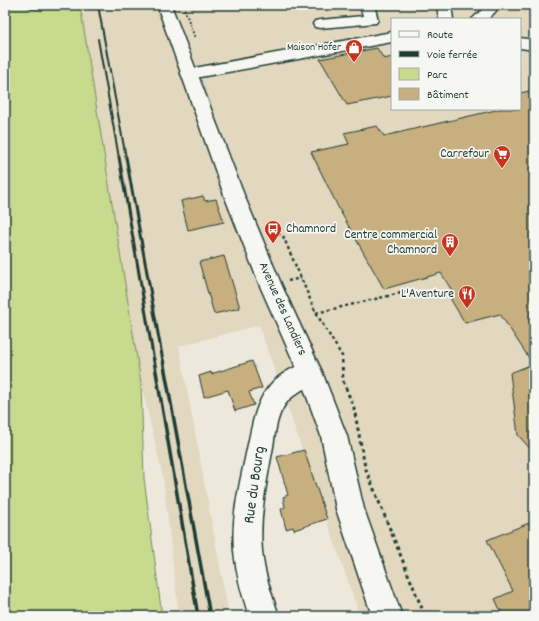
<svg xmlns="http://www.w3.org/2000/svg" width="539" height="621" font-family="Dekko,sans-serif">
<rect width="100%" height="100%" fill="#ede8db"/>
<filter id="ink" filterUnits="userSpaceOnUse"><feTurbulence type="fractalNoise" baseFrequency=".025" numOctaves="2"/><feDisplacementMap in="SourceGraphic" scale="8" xChannelSelector="R" yChannelSelector="G"/><feConvolveMatrix kernelMatrix="1 2 1 2 8 2 1 2 1" color-interpolation-filters="sRGB"/></filter>
<g filter="url(#ink)">
<path fill="#e2d7bf" fill-rule="evenodd" d="M80,5H534V616H360L259,325L179,346L229,616H179L163,477L141,383ZM392,19H520V109H392Z"/>
<path fill="#c8da8e" stroke="#748c61" d="M5,5H20L32,9L43,10L54,5H80L141,383L144,478L162,616H5Z"/>
<path fill="#c7af7f" stroke="#1f3d34" d="M377,48L384,59L392,57V96L347,105L320,59Z
M534,90V453L518,435L510,373L533,364L500,314L465,323L451,300L454,294L441,273L384,289L339,209L311,152L349,144L344,133L377,126L384,136L500,109H520V93Z
M203,196L205,201L216,199L224,222L188,230L181,201Z
M224,256L240,308L214,314L199,262Z
M252,361L262,388L249,392L254,405L235,411L228,390L204,397L199,376L211,372V374Z
M304,450L327,519L294,530L293,527L286,529L281,509L285,507L283,497L288,495L277,457Z
M534,521V616H503L495,599L513,591L487,540Z"/>
<g fill="none" stroke-linecap="round" stroke-linejoin="round">
<defs>
<path id="minor" d="M360,5H374L378,20L376,23L320,28L315,27L313,24L315,21L320,20L363,16Z
M437,5H451L453,19H439Z
M482,5H496V11L488,19H472L482,10Z
M392,32V42L189,79L183,77L181,74L183,71L189,69Z
M520,38L534,40V50L520,48Z
M310,361L318,364L322,372C315,387 293,390 283,408C275,421 275,438 272,452C266,485 259,518 262,551C264,574 272,595 279,616H249C242,595 236,573 234,551C231,516 240,483 247,449C252,427 255,402 271,384C281,373 296,366 310,361Z"/>
<path id="major" d="M157,5H171L244,195L282,286L322,372L347,436L364,509L402,616H372L336,509L321,436L298,372L260,286L224,195Z"/>
</defs>
<use href="#minor" stroke="#1f3d34" stroke-width="3"/>
<use href="#major" stroke="#1f3d34" stroke-width="3"/>
<path stroke="#1f3d34" stroke-width="2" stroke-dasharray="2 2" stroke-linecap="butt" d="M183,5L195,38"/>
<path stroke="#1f3d34" stroke-width="2.5" stroke-dasharray="3 3" stroke-linecap="butt" d="M267,228L283,236L316,313L342,356V361
M288,281L301,278
M316,313L409,291"/>
<path stroke="#1f3d34" stroke-width="3" stroke-dasharray="3.5 3.5" stroke-linecap="butt" d="M342,360L343,381L354,408L365,467L425,616"/>
<use href="#minor" fill="#f6f6f2" fill-rule="evenodd"/>
<use href="#major" fill="#f6f6f2" fill-rule="evenodd"/>
<path stroke="#1f3d34" stroke-width="2" d="M98,5L126,158
M98,39L119,158"/>
<path stroke="#1f3d34" stroke-width="3" d="M119,157L154,361
M126,157L163,361"/>
<path stroke="#1f3d34" stroke-width="3.5" d="M154,360L198,616
M163,360L210,616"/>
</g>
</g>
<defs>
<symbol id="shop-pin" viewBox="-11 -11 22 30"><path d="M0 17L-7.5 6A9.5 9.5 0 1 1 7.5 6Z" fill="#c8321e" stroke="#f6f6f2"/><path d="M-5-2.5h2.3a2.7 3.5 0 0 1 5.4 0H5L5.5 6h-11ZM-1.5-2.5h3a1.5 2.3 0 0 0-3 0Z" fill="#fff"/></symbol>
<symbol id="supermarket-pin" viewBox="-11 -11 22 30"><path d="M0 17L-7.5 6A9.5 9.5 0 1 1 7.5 6Z" fill="#c8321e" stroke="#f6f6f2"/><path d="M-6-5.5h2.5l.6 2H6L4.5 2H-2.5L-4.4-4H-6ZM-1.5 3.2a1.3 1.3 0 1 0 .1 0ZM3 3.2a1.3 1.3 0 1 0 .1 0Z" fill="#fff"/></symbol>
<symbol id="bus-pin" viewBox="-11 -11 22 30"><path d="M0 17L-7.5 6A9.5 9.5 0 1 1 7.5 6Z" fill="#c8321e" stroke="#f6f6f2"/><path d="M-5-6H5V4H4V6H2V4H-2V6H-4V4H-5ZM-3.5-4V0h7V-4ZM-3.5 1.2v1.5H-2V1.2ZM2 1.2v1.5H3.5V1.2Z" fill="#fff"/></symbol>
<symbol id="building-pin" viewBox="-11 -11 22 30"><path d="M0 17L-7.5 6A9.5 9.5 0 1 1 7.5 6Z" fill="#c8321e" stroke="#f6f6f2"/><path d="M-4-6H4V6H1V3H-1V6H-4ZM-2.5-4.3h1.7v1.8h-1.7ZM.8-4.3h1.7v1.8H.8ZM-2.5-1h1.7V.8h-1.7ZM.8-1h1.7V.8H.8Z" fill="#fff"/></symbol>
<symbol id="restaurant-pin" viewBox="-11 -11 22 30"><path d="M0 17L-7.5 6A9.5 9.5 0 1 1 7.5 6Z" fill="#c8321e" stroke="#f6f6f2"/><path d="M-5-6h1v4h1v-4h1v4h1v-4h1v5L-1.5 .5V6h-2V.5L-5-1ZM5-6V6H3V1.5H1.5Q1.5-4 5-6Z" fill="#fff"/></symbol>
</defs>
<g fill-rule="evenodd">
<use href="#shop-pin" x="344" y="38" width="20" height="27"/>
<use href="#supermarket-pin" x="492" y="144" width="20" height="27"/>
<use href="#bus-pin" x="263" y="219" width="20" height="27"/>
<use href="#building-pin" x="440" y="232" width="20" height="27"/>
<use href="#restaurant-pin" x="457" y="284" width="20" height="27"/>
</g>
<g text-anchor="middle" dominant-baseline="central" stroke-width="3.5" stroke-linejoin="round" paint-order="stroke">
<g font-size="11" fill="#1f3d34" stroke="#f6f6f2" text-anchor="end">
<text x="341" y="48">Maison Hofer</text>
</g>
<g font-size="13" fill="#1f3d34" stroke="#f6f6f2" text-anchor="end">
<text x="489" y="154">Carrefour</text>
<text x="286" y="229" text-anchor="start">Chamnord</text>
<text x="437" y="235">Centre commercial<tspan x="437" dy="15">Chamnord</tspan></text>
<text x="454" y="294">L'Aventure</text>
</g>
<g font-size="13" fill="#1f3d34" stroke="#f6f6f2">
<text transform="translate(282 309) rotate(66)">Avenue des Landiers</text>
</g>
<g font-size="16" fill="#1f3d34" stroke="#f6f6f2">
<text transform="translate(255 485) rotate(-82)">Rue du Bourg</text>
</g>
</g>
<rect width="539" height="621" fill="none" stroke="#f6f6f2" stroke-width="20"/>
<rect x="10" y="10" width="519" height="601" fill="none" stroke="#1f3d34" stroke-width="1.5" filter="url(#ink)"/>
<rect x="391" y="18" width="130" height="92" fill="#f6f6f2" stroke="#a0aca6"/>
<rect x="399" y="31" width="20" height="6" fill="#f6f6f2" stroke="#a0aca6"/>
<text x="427" y="38" font-size="12" fill="#1f3d34">Route</text>
<rect x="399" y="51" width="20" height="6" fill="#1f3d34" stroke="#a0aca6"/>
<text x="427" y="58" font-size="12" fill="#1f3d34">Voie ferrée</text>
<rect x="399" y="68" width="20" height="12" fill="#c8da8e" stroke="#a0aca6"/>
<text x="427" y="78" font-size="12" fill="#1f3d34">Parc</text>
<rect x="399" y="88" width="20" height="12" fill="#c7af7f" stroke="#a0aca6"/>
<text x="427" y="98" font-size="12" fill="#1f3d34">Bâtiment</text>
</svg>
